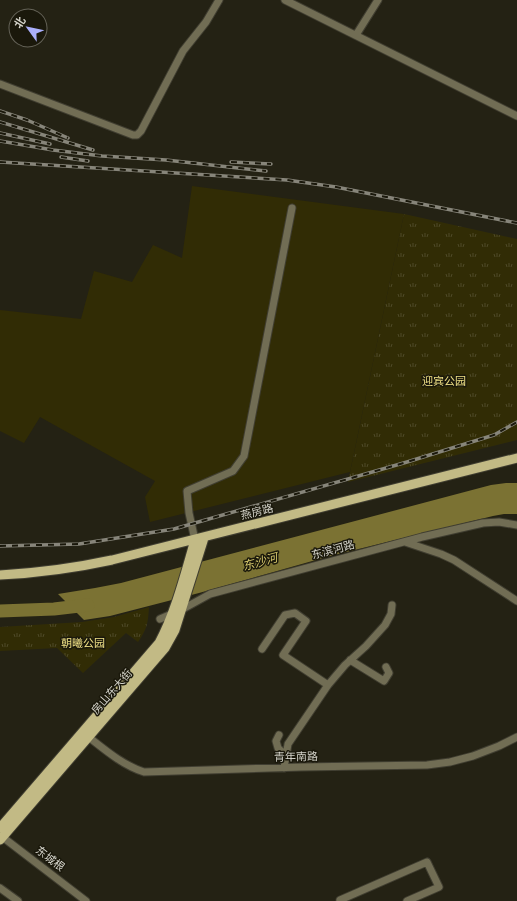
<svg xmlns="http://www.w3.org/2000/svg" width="517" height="901" font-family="'DejaVu Sans','Noto Sans SC',sans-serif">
<defs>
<pattern id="grass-tufts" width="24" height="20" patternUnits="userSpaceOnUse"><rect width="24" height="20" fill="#312c05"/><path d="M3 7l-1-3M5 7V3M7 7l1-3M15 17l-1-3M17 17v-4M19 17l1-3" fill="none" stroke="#4e4a28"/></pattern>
</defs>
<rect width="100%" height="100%" fill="#242214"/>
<path fill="url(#grass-tufts)" d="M404,214L517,239V440L348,482Z
M149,607C148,623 147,629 138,642L126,633L83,673L57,648L0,651V627L82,622L114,617Z"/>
<path fill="#312c05" d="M192,186L404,214L350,472L150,522L145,497L155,481L40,417L24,443L0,431V310L81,319L94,271L132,282L153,245L182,258Z"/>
<path fill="#7b7233" d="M506,483H517V514H504L493,516L330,556L199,593L110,616L84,620L58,594L95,588L121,583L491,485Z"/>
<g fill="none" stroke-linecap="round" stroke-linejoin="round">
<path stroke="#7b7233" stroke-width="13" d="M0,611L54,609L88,605"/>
<defs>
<path id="minor" d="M285,0L517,116
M356,35L378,0
M0,84L133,135H137L141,131L183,51L206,22L219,0
M195,540L189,513L187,491L233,471L244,456L292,208
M405,542L441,554L454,560L517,601
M160,619L181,610L210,594L422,537L483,523L499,522L517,525
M262,649L285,615L295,613L306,621L283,655L328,685L288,744L284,768
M350,660L384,681L389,673L386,667
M328,685L345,665L366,646L385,625L391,614L392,605
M86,735C104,749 122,765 144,772L302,767L427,765L450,762L473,756L499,746L517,737
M279,735L276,741L278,748L286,756
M0,835L86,901
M0,888L18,901
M341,901L340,900L427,862L439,887L407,901"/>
<path id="major" d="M0,575C38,573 75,568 112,560L517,458
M0,828L159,643C176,611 185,574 195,540
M0,840L165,648L175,630L204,538"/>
</defs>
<use href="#minor" stroke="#403e31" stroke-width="9"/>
<use href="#major" stroke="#403e31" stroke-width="11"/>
<use href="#minor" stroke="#716d54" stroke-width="7"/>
<use href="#major" stroke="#c2ba85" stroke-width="9"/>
<defs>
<path id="rail" d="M0,111L27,120L68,138
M0,122L93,150
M0,133L50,144
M0,141L53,150L102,156L166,160L266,171
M61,157L88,161
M0,162L287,180L336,187L517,223
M231,162L271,164
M0,546L79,544L174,529L407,462L494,435L517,422"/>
</defs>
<use href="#rail" stroke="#87857a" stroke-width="3.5"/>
<use href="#rail" stroke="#1a180b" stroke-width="2" stroke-dasharray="6" stroke-linecap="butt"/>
</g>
<g text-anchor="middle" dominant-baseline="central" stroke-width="3" stroke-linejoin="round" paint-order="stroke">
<g font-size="11" fill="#f0e186" stroke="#1a180b">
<text x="444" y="381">迎宾公园</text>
<text x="83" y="643">朝曦公园</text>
</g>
<g font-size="11" fill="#d5d4cb" stroke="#1a180b">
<text transform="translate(257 512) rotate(-14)">燕房路</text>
<text transform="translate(333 550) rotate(-15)">东滨河路</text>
<text transform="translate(112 692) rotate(-49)">房山东大街</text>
<text transform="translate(296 757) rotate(-1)">青年南路</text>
<text transform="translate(50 859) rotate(37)">东城根</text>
</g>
<g font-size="12" font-style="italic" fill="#d7c96d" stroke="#1a180b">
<text transform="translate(260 562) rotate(-15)">东沙河</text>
</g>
</g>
<g transform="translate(28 28) rotate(303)"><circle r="19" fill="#1a180b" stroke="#656358"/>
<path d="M0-3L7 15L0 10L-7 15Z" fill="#aaaffb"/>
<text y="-6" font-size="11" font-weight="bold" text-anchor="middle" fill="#d5d4cb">北</text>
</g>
</svg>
